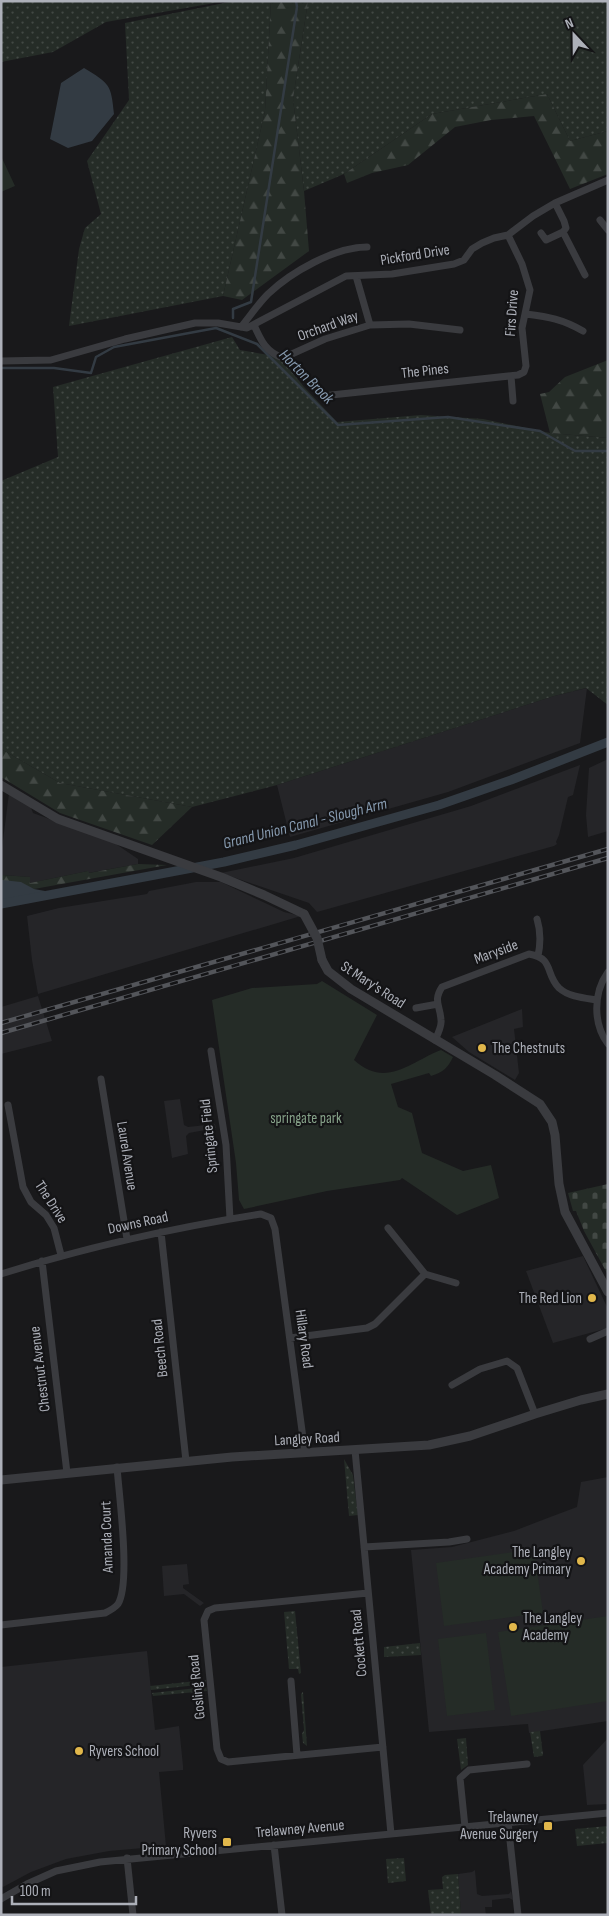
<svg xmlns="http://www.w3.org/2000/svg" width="609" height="1916" font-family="'Sofia Sans Condensed',sans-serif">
<defs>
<pattern id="grass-dots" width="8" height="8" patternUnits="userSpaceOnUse" patternTransform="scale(1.25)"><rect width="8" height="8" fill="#252c27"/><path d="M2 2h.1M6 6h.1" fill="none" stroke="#424844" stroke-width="1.8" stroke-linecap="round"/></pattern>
<pattern id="forest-firs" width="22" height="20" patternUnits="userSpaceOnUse" patternTransform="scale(1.25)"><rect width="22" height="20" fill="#252c27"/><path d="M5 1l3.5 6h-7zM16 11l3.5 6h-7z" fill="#424844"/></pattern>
<pattern id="cemetery-stones" width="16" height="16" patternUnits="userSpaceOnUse" patternTransform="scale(1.25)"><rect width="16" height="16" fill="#252c27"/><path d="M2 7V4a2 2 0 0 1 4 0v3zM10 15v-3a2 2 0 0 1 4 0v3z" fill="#424844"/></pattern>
</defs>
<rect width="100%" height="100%" fill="#19191b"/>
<path fill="#252528" d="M587,688L580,743L448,792L290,837L277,785L554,696Z
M608,759V831L588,837L586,815L589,768Z
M580,765L573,795L568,797L559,835L556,842L557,844L554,846L317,912L309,903L221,873L294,858L471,806Z
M9,793L30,805L33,813L113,842L138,859V864L88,873V871L30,883V877L1,875V856Z
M196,882H221L284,912L301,916L38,994L32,960L27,916L59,908L147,894L149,891Z
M38,996L52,1041L1,1054V1007Z
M522,1009L523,1027L514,1029L519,1073L515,1080L469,1052L452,1037Z
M180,1099L184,1125L188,1127L215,1124L216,1128L189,1133L186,1136L188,1154L172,1158L164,1101Z
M583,1256L608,1309V1328L553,1343L526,1271Z
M608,1477V1721L529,1733L528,1724L429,1732L411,1550L452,1547L514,1531L545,1519L577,1507L581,1482Z
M187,1564L189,1584L183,1585V1588L204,1603L200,1606L184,1594L164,1596L162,1566Z
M147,1651L155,1730L179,1726L183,1766V1770L159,1772L166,1846L109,1851L66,1859L31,1872L3,1887L1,1885V1667Z
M608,1738V1804L587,1805L583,1765Z
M475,1870L477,1894L482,1896L509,1894L511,1891L513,1900L509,1898L492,1900V1907H485L486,1915L461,1914L458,1874L472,1872Z"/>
<path fill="url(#grass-dots)" d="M1,1H226L106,22L53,52L1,62Z
M234,1H271L265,111L223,296L69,326L79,249L85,228L101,214L87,161L129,100L125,23Z
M308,1H608V131L570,141L547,94L432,114L344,174L304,191L293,99Z
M232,337L240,350L280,357L304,387L337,422L421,415L483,419L550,433L608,438V705L586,688L554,696L277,785L192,807L60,783L1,749V481L58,457L53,387Z
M344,1459L353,1475L358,1515L349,1516Z
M295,1611L301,1673L299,1674L298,1669H289L284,1612Z
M420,1643L421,1655L384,1657V1647Z
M206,1680V1684L151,1690L150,1686Z
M206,1687L207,1691L153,1696L152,1693Z
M303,1692L307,1746L303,1743L302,1734L304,1730L301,1694Z
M540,1731L543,1755L542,1756L534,1757L530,1732Z
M466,1738L468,1765L461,1770L457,1739Z
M608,1826V1843L577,1846L575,1829Z
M404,1858L406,1881L388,1883L386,1859Z
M458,1874L461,1914L467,1915H431L428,1890L443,1889L442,1877L445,1875Z"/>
<path fill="url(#forest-firs)" d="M271,1H308L293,99L304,191L309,251L242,300L223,296L265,111Z
M547,94L570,141L608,131V174L570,189L534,116L491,120L455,127L408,165L372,173L347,183L344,174L432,114Z
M608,360V438L550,433L540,394L549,392L565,377Z
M1,749L60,783L192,807L152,845L60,813L1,777Z
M138,864L167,865L34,889L2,883L1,888V875L30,877V883L88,871L89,873Z"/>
<path fill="url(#cemetery-stones)" d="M608,1184V1275L584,1231L576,1211H573L568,1193Z"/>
<path fill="#252c27" d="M1,156L15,186L1,192Z
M322,981L377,1015L354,1060C386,1089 410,1062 441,1050L453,1057C448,1068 443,1072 431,1076L429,1073L391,1084L398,1107L412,1113L422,1153L463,1171L491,1165L499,1198L457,1215L402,1178L400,1180L327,1191L244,1209L239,1200L236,1163L212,1000L252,988L317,984Z
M534,1549L543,1613L444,1626L436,1563Z
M608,1616V1701L511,1716L498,1632Z
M486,1633L495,1710L447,1716L438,1639Z"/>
<path fill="#333b43" d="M84,68C110,84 111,84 114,114L92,141L68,148L50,139L61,83Z
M2,880L21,882L34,889L56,893L1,904Z"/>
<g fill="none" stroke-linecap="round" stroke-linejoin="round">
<path stroke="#333b43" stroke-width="2.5" d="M233,318V309L251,302L297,7L296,1
M1,368H54L91,373L96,357L114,347L216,328L257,344L338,425L448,417L540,431L575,451H608"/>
<path stroke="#333b43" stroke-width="9" d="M1,904L224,862L296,845L439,805L511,780L608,742"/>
<path stroke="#3a3b3f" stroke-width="7" d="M600,220L608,230
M563,232L585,275
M541,233L546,240L563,232L566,228L564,221L555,203
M356,276L370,325
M526,314C549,317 562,319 583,331
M254,325C261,341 266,352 283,358L325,339L370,325L409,324L460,330
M241,327C250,316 258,304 268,294C291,272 335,247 367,247
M1,361L51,360L125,339L195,323H218L247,328L346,276L392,274L454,264L464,260L472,249L482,243L494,238L508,235L533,216L555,203L608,180
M511,376L513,401
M322,396L518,375L524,372L526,366L522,328L530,290L522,264L508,235
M537,919C541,932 541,942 538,956
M608,972C593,993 593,1024 608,1044
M416,1008L438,1004
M435,1040C438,1034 442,1026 441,1020C440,1005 433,1001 442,987L529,954C554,958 545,974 559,988C569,997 584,998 597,1000
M211,1051L226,1145L230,1219
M101,1079L127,1239
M8,1105L23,1187L31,1202L46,1215L54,1228L61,1255
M161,1232L186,1461
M42,1261L67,1473
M1,1274C87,1247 172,1228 261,1214L271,1218L275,1229L305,1453
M425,1274L456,1283
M290,1338L367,1328L375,1324L425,1274L388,1228
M590,1339L608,1331
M452,1385L480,1369L507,1361L517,1368L535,1414
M355,1450L391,1834
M364,1547L449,1542L467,1539
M368,1593L215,1608L208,1611L204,1620L217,1749L221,1759L228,1762L383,1747
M1,1625L105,1613C109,1611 115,1608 118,1604C131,1583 119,1495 117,1467
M291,1681L297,1755
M508,1822L518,1915
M465,1827L460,1778L469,1770L527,1764
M274,1845L282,1915
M127,1858L133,1915
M1,1899L27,1884L56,1871L100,1862L608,1813"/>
<path stroke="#3a3b3f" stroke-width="9" d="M1,785L58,819L221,877L264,895L304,914
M322,960L328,971L351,989L495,1075L540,1104L552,1122L555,1135L559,1184L565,1212L608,1292
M1,1480L232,1457L429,1445L470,1436L535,1414L581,1400L608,1394"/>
<defs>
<path id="rail" d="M1,1023L608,849
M1,1033L608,858"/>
</defs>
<use href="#rail" stroke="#53555a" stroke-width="4.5"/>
<use href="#rail" stroke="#141416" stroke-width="2.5" stroke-dasharray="8" stroke-linecap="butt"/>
<path stroke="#3a3b3f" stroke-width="9" d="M304,914L317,938L322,960"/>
</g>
<g fill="#e1b74b" stroke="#141416" stroke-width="2">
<circle cx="482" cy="1048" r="5"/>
<circle cx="592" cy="1298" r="5"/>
<circle cx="581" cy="1561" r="5"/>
<circle cx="513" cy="1627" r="5"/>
<circle cx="79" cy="1751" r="5"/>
<rect x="543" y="1821" width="10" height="10" rx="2.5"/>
<rect x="222" y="1837" width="10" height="10" rx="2.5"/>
</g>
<g text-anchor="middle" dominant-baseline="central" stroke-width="4.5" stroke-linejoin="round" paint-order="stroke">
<g font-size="15" fill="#adb0b9" stroke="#141416">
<text transform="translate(415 255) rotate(-9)">Pickford Drive</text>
<text transform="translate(512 313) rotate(-86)">Firs Drive</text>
<text transform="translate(328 326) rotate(-20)">Orchard Way</text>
<text transform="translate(425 371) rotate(-6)">The Pines</text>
<text transform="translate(496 952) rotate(-20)">Maryside</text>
<text transform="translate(373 985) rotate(33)">St Mary's Road</text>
<text transform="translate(209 1136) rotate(-96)">Springate Field</text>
<text transform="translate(127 1156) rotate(81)">Laurel Avenue</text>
<text transform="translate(51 1202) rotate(57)">The Drive</text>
<text transform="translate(138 1223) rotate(-12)">Downs Road</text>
<text transform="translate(304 1339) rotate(82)">Hillary Road</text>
<text transform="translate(160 1348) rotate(-96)">Beech Road</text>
<text transform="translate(40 1369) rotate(-97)">Chestnut Avenue</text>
<text transform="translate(307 1439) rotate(-3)">Langley Road</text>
<text transform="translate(107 1537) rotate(-92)">Amanda Court</text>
<text transform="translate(359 1643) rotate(-95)">Cockett Road</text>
<text transform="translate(197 1687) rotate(-96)">Gosling Road</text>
<text transform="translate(300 1829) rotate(-5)">Trelawney Avenue</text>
</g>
<g font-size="15" fill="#adb0b9" stroke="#141416" text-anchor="end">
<text x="492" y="1048" text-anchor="start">The Chestnuts</text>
<text x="582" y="1298">The Red Lion</text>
<text x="571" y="1552">The Langley<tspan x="571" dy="17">Academy Primary</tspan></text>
<text x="523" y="1618" text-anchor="start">The Langley<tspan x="523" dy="17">Academy</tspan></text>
<text x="89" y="1751" text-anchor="start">Ryvers School</text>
<text x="538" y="1817">Trelawney<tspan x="538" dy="17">Avenue Surgery</tspan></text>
<text x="217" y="1833">Ryvers<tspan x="217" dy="17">Primary School</tspan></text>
</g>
<g font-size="15" fill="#86a289" stroke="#141416">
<text x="306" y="1118">springate park</text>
</g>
<g font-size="16" font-style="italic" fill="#879bb0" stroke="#141416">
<text transform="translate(306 377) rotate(45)">Horton Brook</text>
<text transform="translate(305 824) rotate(-14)">Grand Union Canal - Slough Arm</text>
</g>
</g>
<rect width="609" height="1916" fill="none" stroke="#adb0b9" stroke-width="5"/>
<g transform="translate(574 35) rotate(338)" stroke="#141416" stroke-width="4" paint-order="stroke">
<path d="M0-4L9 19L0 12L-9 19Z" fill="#adb0b9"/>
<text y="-8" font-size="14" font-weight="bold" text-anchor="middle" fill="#adb0b9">N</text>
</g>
<path d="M12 1896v8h124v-8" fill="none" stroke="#adb0b9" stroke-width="2.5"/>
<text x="20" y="1896" font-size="15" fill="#adb0b9" stroke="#141416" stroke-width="4" paint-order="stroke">100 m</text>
</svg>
